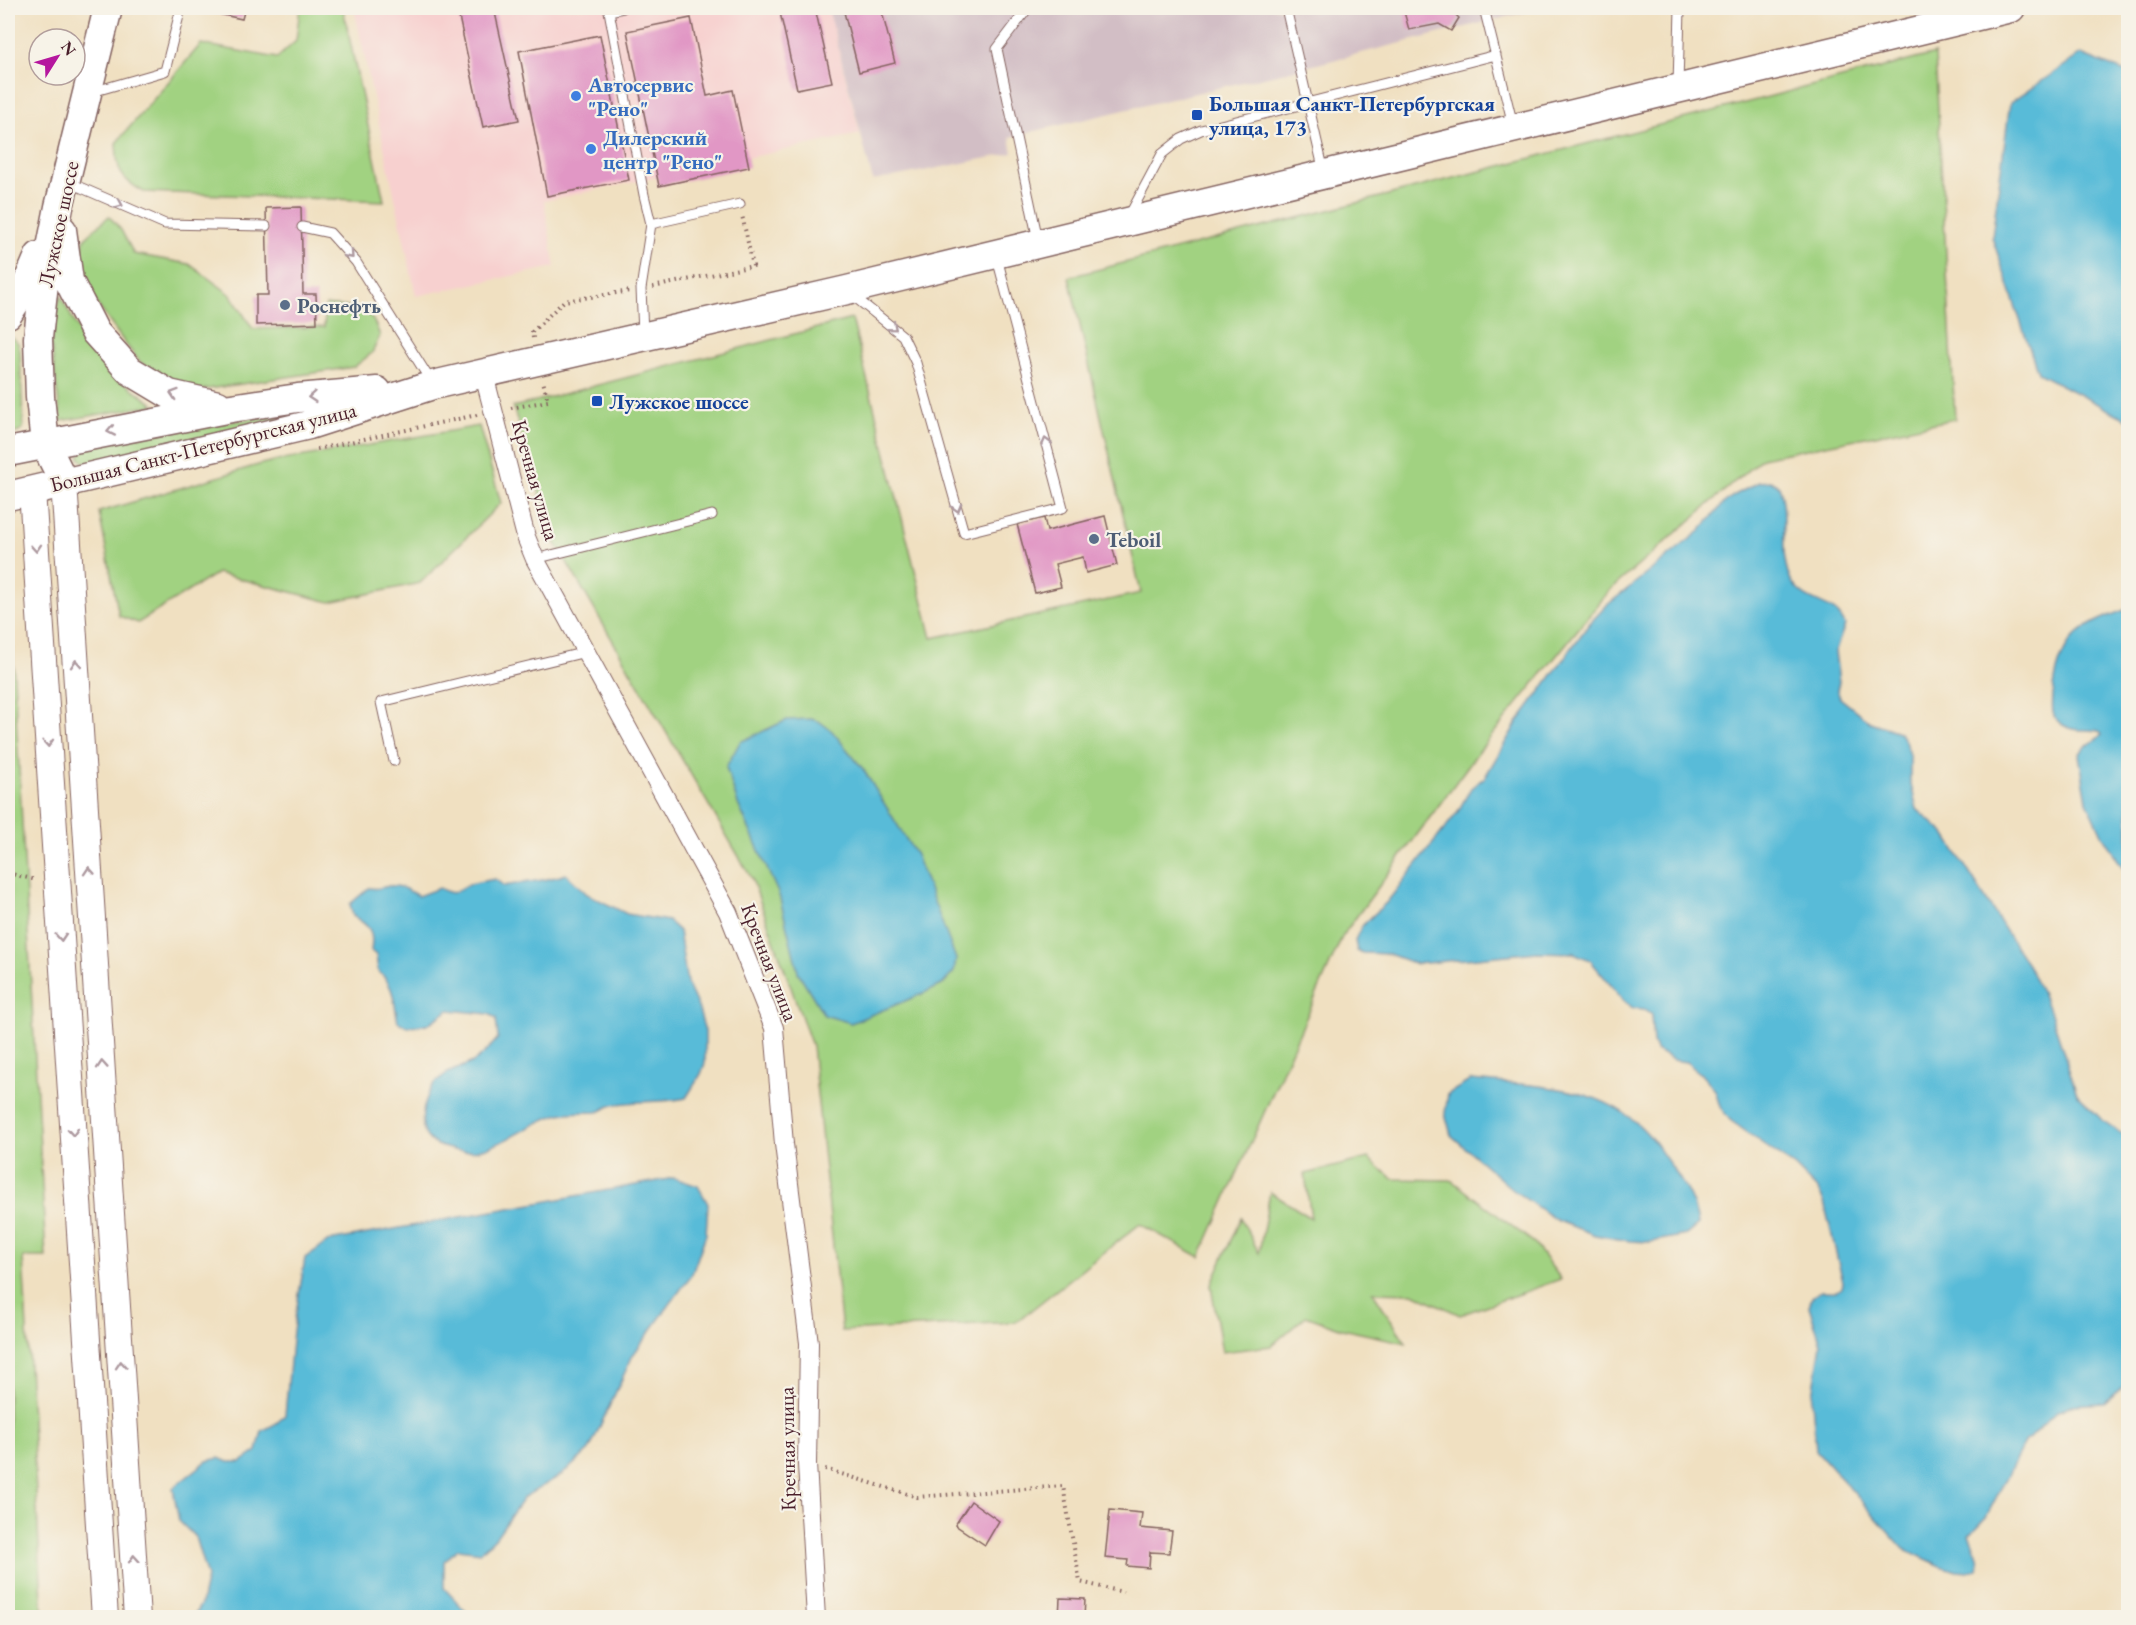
<svg xmlns="http://www.w3.org/2000/svg" width="2136" height="1625" font-family="'EB Garamond',serif">
<rect width="100%" height="100%" fill="#f7f3e8"/>
<filter id="ink" filterUnits="userSpaceOnUse"><feTurbulence type="fractalNoise" baseFrequency=".0167" numOctaves="2"/><feDisplacementMap in="SourceGraphic" scale="12" xChannelSelector="R" yChannelSelector="G"/><feConvolveMatrix kernelMatrix="1 2 1 2 8 2 1 2 1" color-interpolation-filters="sRGB"/></filter>
<filter id="wash" filterUnits="userSpaceOnUse"><feTurbulence type="fractalNoise" baseFrequency=".008" numOctaves="4" result="noise"/><feDisplacementMap in="SourceGraphic" scale="24" xChannelSelector="R" yChannelSelector="G"/><feGaussianBlur stdDeviation="1.35" result="paint"/><feColorMatrix in="noise" values="0 0 0 0 0 0 0 0 0 0 0 0 0 0 0 0 0 1.4 0 .05"/><feComposite in="paint" operator="in"/></filter>
<g filter="url(#wash)">
<rect width="100%" height="100%" fill="#f0e0c1"/>
<path fill="#f7d0cf" d="M354,8H828L860,134L544,201L555,267L416,296Z"/>
<path fill="#d2bec5" d="M828,8H1542L1281,73L1010,137L1013,153L873,181Z"/>
<path fill="#a1d281" stroke="#767856" stroke-width="1.5" d="M300,8H343L384,201L144,192C118,177 118,172 116,143L201,44L277,58L296,41Z
M1935,54L1955,419L1762,458L1609,591L1476,755L1343,935L1200,1257L1140,1224L1016,1322L842,1331L812,1046L752,879L555,542L513,407L852,319L932,638L1141,593L1069,277Z
M109,216L121,230L134,254L189,264L230,294L253,329L324,327L326,305C356,309 369,302 380,336L372,353L354,367L201,390L179,385L141,363L127,346L91,296L77,262L85,238Z
M60,295C71,315 81,338 97,356C114,376 134,390 155,405L61,421L51,344Z
M11,337L18,343L20,351L23,420V428L19,432L8,435V339Z
M336,405L89,466L79,458L85,445Z
M479,426L501,503L420,583L330,602L217,573L138,623L119,616L99,512L265,463Z
M8,568L46,1257H23L43,1618L8,1617Z
M1368,1158L1393,1179L1451,1180L1533,1242L1561,1279L1460,1315L1413,1293L1373,1292L1406,1343L1342,1329L1306,1316L1271,1346L1222,1352L1211,1285L1241,1218L1259,1253L1270,1192L1311,1218L1305,1174Z"/>
<path fill="#59bbd8" stroke="#526d82" stroke-width="1.5" d="M2081,54L2128,73V420L2038,373L1992,237L2010,103Z
M1770,481L1779,486C1790,515 1777,548 1790,578C1804,608 1835,598 1845,625L1835,652L1839,682L1837,690L1840,698L1870,722L1899,732L1905,741L1910,759V781L1917,809L1945,834L2031,971L2052,1016L2077,1094L2102,1120L2128,1138V1300L2125,1313L2128,1324V1383L2104,1403L2071,1405L2055,1413L2025,1442L1986,1517L1969,1535C1974,1546 1981,1557 1978,1569L1968,1572L1958,1571L1941,1566L1904,1549L1816,1450L1812,1401L1821,1344L1809,1306L1812,1297L1820,1291C1829,1290 1834,1294 1842,1288L1843,1282L1824,1202L1818,1190L1795,1167L1730,1120L1720,1107L1715,1090L1700,1073L1686,1062L1673,1060L1656,1050L1653,1042L1651,1014L1644,1009L1633,1008L1624,1001L1590,960L1574,953L1537,952L1416,964L1389,954L1363,953L1357,951L1355,940L1362,926L1387,902L1457,813L1471,788L1485,777L1517,723L1589,624L1606,606L1700,531L1724,503L1733,496L1759,482Z
M2128,609V876L2104,838L2087,801L2079,755L2084,748L2102,735L2099,731C2086,729 2074,732 2063,725C2051,718 2052,709 2053,696C2058,641 2077,626 2128,609Z
M811,719L820,722L832,731L863,769L916,855L956,959L954,972L942,985L905,1001L851,1023L824,1015L798,972L779,895L738,804L726,767L740,742L787,720Z
M566,874L587,894L627,914L668,921L679,931L687,983L698,1007L705,1031V1063L701,1074L686,1098C662,1103 637,1100 613,1105C607,1106 603,1111 597,1112C583,1113 569,1111 556,1115C519,1127 488,1162 446,1148C439,1146 431,1143 427,1137C418,1124 424,1102 431,1089C443,1069 459,1071 476,1060C484,1055 492,1045 498,1038L496,1018L489,1014L449,1010L428,1024L408,1027L398,1022C394,1003 395,985 378,971L376,955L371,951C374,931 370,926 353,916L350,904L369,888C377,889 381,888 389,886C400,884 409,891 418,896L439,888C456,896 452,893 466,886C474,882 486,881 495,879L504,886C523,882 548,881 566,874Z
M1471,1080C1531,1086 1599,1083 1644,1130C1655,1141 1663,1155 1672,1167C1684,1185 1696,1204 1698,1225L1686,1235L1650,1242L1630,1241L1595,1235L1556,1220L1513,1190L1451,1135L1445,1113L1448,1094Z
M674,1178L698,1186L708,1204L706,1234L692,1274L633,1355L589,1450L563,1474L524,1497L496,1537L481,1552L458,1549L444,1561V1588L471,1617H193L201,1604L207,1577L195,1537L179,1521L173,1488L207,1461L219,1458L228,1462H241L257,1451L262,1431L277,1423L285,1415L293,1331L305,1258L329,1241Z"/>
<g id="blocks">
<path fill="#e197c5" d="M191,8H245L242,19Z
M457,8H494L519,120L483,127Z
M779,8H815L832,82L797,89Z
M843,8H881L895,63L859,72Z
M1403,8H1449L1459,18L1451,31L1439,24L1409,30Z
M691,18L707,96L733,90L749,167L659,186L627,31Z
M600,35L629,180L547,196L519,51Z
M301,207L303,294H316L317,323L256,325V295H268L266,208Z
M1105,516L1117,565L1086,573L1083,557L1055,564L1061,587L1035,593L1017,524L1044,518L1047,531Z
M971,1501L999,1521L985,1545L955,1525Z
M1110,1510L1142,1513L1140,1528L1172,1531L1169,1553L1150,1552L1149,1568L1127,1566L1128,1560L1105,1558Z
M1060,1598L1085,1599L1084,1618H1059Z"/>
</g>
</g>
<g filter="url(#ink)">
<use href="#blocks" fill-opacity="0" stroke="#846360" stroke-width="1.5"/>
<g fill="none" stroke-linecap="round" stroke-linejoin="round">
<defs>
<path id="service" d="M623,8L609,11L644,195L651,224L641,289L643,333
M1028,8L997,49L1038,240
M1286,8L1324,172
M1484,8L1513,125
M1678,86L1680,8
M92,92L165,71L181,8
M68,182L165,224L266,226
M1129,216L1162,154L1181,139L1201,130L1496,55
M651,224L740,204
M302,227L330,233L356,262L432,383
M851,294L903,336L916,363L964,533L1063,508L997,258
M535,559L712,515
M394,761L381,702L586,652"/>
<path id="minor" d="M484,375L526,537L535,559L728,912L774,1028L784,1144L809,1343L807,1464L816,1618"/>
<path id="secondary" d="M64,482L137,1618
M32,490L105,1618"/>
<path id="primary" d="M62,230L69,281L95,332L129,370L169,394L218,405
M8,314L27,284L39,256
M8,452L231,408L298,398L377,391
M64,482L45,444L40,397L38,338L44,283L59,207L108,8
M8,496L309,425L433,385L847,290L2011,8"/>
</defs>
<use href="#service" stroke="#846360" stroke-width="11"/>
<use href="#minor" stroke="#846360" stroke-width="20"/>
<use href="#secondary" stroke="#846360" stroke-width="28"/>
<use href="#primary" stroke="#846360" stroke-width="31"/>
<path stroke="#846360" stroke-width="4" stroke-dasharray="1.5 4.5" stroke-linecap="butt" d="M653,287L753,266L742,215
M533,338L532,332L564,301L630,291
M511,408L548,401L543,381
M317,449L477,415
M8,617L18,613
M8,873L36,880
M825,1469L917,1497L1063,1486L1080,1582L1123,1592"/>
<use href="#service" stroke="#fff" stroke-width="9"/>
<use href="#minor" stroke="#fff" stroke-width="18"/>
<use href="#secondary" stroke="#fff" stroke-width="26"/>
<use href="#primary" stroke="#fff" stroke-width="28"/>
</g>
<defs><path id="oneway-chevron" d="M-2-3.5L2.5 0L-2 3.5" fill="none" stroke-width="1.6" stroke-linecap="round" stroke-linejoin="round" transform="scale(1.5)"/></defs>
<g stroke="#ae9aa0">
<use href="#oneway-chevron" transform="translate(119 204) rotate(24)"/>
<use href="#oneway-chevron" transform="translate(350 255) rotate(48)"/>
<use href="#oneway-chevron" transform="translate(893 327) rotate(40)"/>
<use href="#oneway-chevron" transform="translate(174 394) rotate(-162)"/>
<use href="#oneway-chevron" transform="translate(312 397) rotate(175)"/>
<use href="#oneway-chevron" transform="translate(111 431) rotate(169)"/>
<use href="#oneway-chevron" transform="translate(1046 442) rotate(-105)"/>
<use href="#oneway-chevron" transform="translate(957 508) rotate(74)"/>
<use href="#oneway-chevron" transform="translate(36 548) rotate(86)"/>
<use href="#oneway-chevron" transform="translate(76 664) rotate(-94)"/>
<use href="#oneway-chevron" transform="translate(48 743) rotate(86)"/>
<use href="#oneway-chevron" transform="translate(89 871) rotate(-94)"/>
<use href="#oneway-chevron" transform="translate(61 937) rotate(86)"/>
<use href="#oneway-chevron" transform="translate(102 1065) rotate(-94)"/>
<use href="#oneway-chevron" transform="translate(73 1132) rotate(86)"/>
<use href="#oneway-chevron" transform="translate(121 1365) rotate(-94)"/>
<use href="#oneway-chevron" transform="translate(134 1559) rotate(-94)"/>
</g>
</g>
<g fill="#3f7fe0" stroke="#f7f3e8" stroke-width="2">
<circle cx="576" cy="96" r="6"/>
<circle cx="591" cy="149" r="6"/>
</g>
<g fill="#1a4fb4" stroke="#f7f3e8" stroke-width="2">
<rect x="1191" y="109" width="12" height="12" rx="3"/>
<rect x="591" y="395" width="12" height="12" rx="3"/>
</g>
<g fill="#5c6f8a" stroke="#f7f3e8" stroke-width="2">
<circle cx="285" cy="305" r="6"/>
<circle cx="1094" cy="539" r="6"/>
</g>
<g text-anchor="middle" dominant-baseline="central" stroke-width="4.5" stroke-linejoin="round" paint-order="stroke">
<g font-size="21" font-weight="bold" fill="#366cbe" stroke="#f7f3e8" text-anchor="start">
<text x="588" y="84">Автосервис<tspan x="588" dy="24">"Рено"</tspan></text>
<text x="603" y="137">Дилерский<tspan x="603" dy="24">центр "Рено"</tspan></text>
</g>
<g font-size="21" font-weight="bold" fill="#164399" stroke="#f7f3e8" text-anchor="start">
<text x="1209" y="103">Большая Санкт-Петербургская<tspan x="1209" dy="24">улица, 173</tspan></text>
<text x="609" y="401">Лужское шоссе</text>
</g>
<g font-size="21" fill="#4a1f2b" stroke="#f7f3e8">
<text transform="translate(58 224) rotate(-78)">Лужское шоссе</text>
<text transform="translate(203 447) rotate(-14)">Большая Санкт-Петербургская улица</text>
<text transform="translate(536 480) rotate(74)">Кречная улица</text>
<text transform="translate(770 962) rotate(69)">Кречная улица</text>
<text transform="translate(787 1449) rotate(-91)">Кречная улица</text>
</g>
<g font-size="21" font-weight="bold" fill="#4e5e75" stroke="#f7f3e8" text-anchor="start">
<text x="297" y="305">Роснефть</text>
<text x="1106" y="539">Teboil</text>
</g>
</g>
<rect width="2136" height="1625" fill="none" stroke="#f7f3e8" stroke-width="30"/>
<g transform="translate(57 57) rotate(53)"><circle r="28" fill="#f7f3e8" stroke="#b29e9c" stroke-width="1.5"/>
<path d="M0-4.5L10 22L0 15L-10 22Z" fill="#b5179e"/>
<text y="-9" font-size="16" font-weight="bold" text-anchor="middle" fill="#4a1f2b">N</text>
</g>
</svg>
